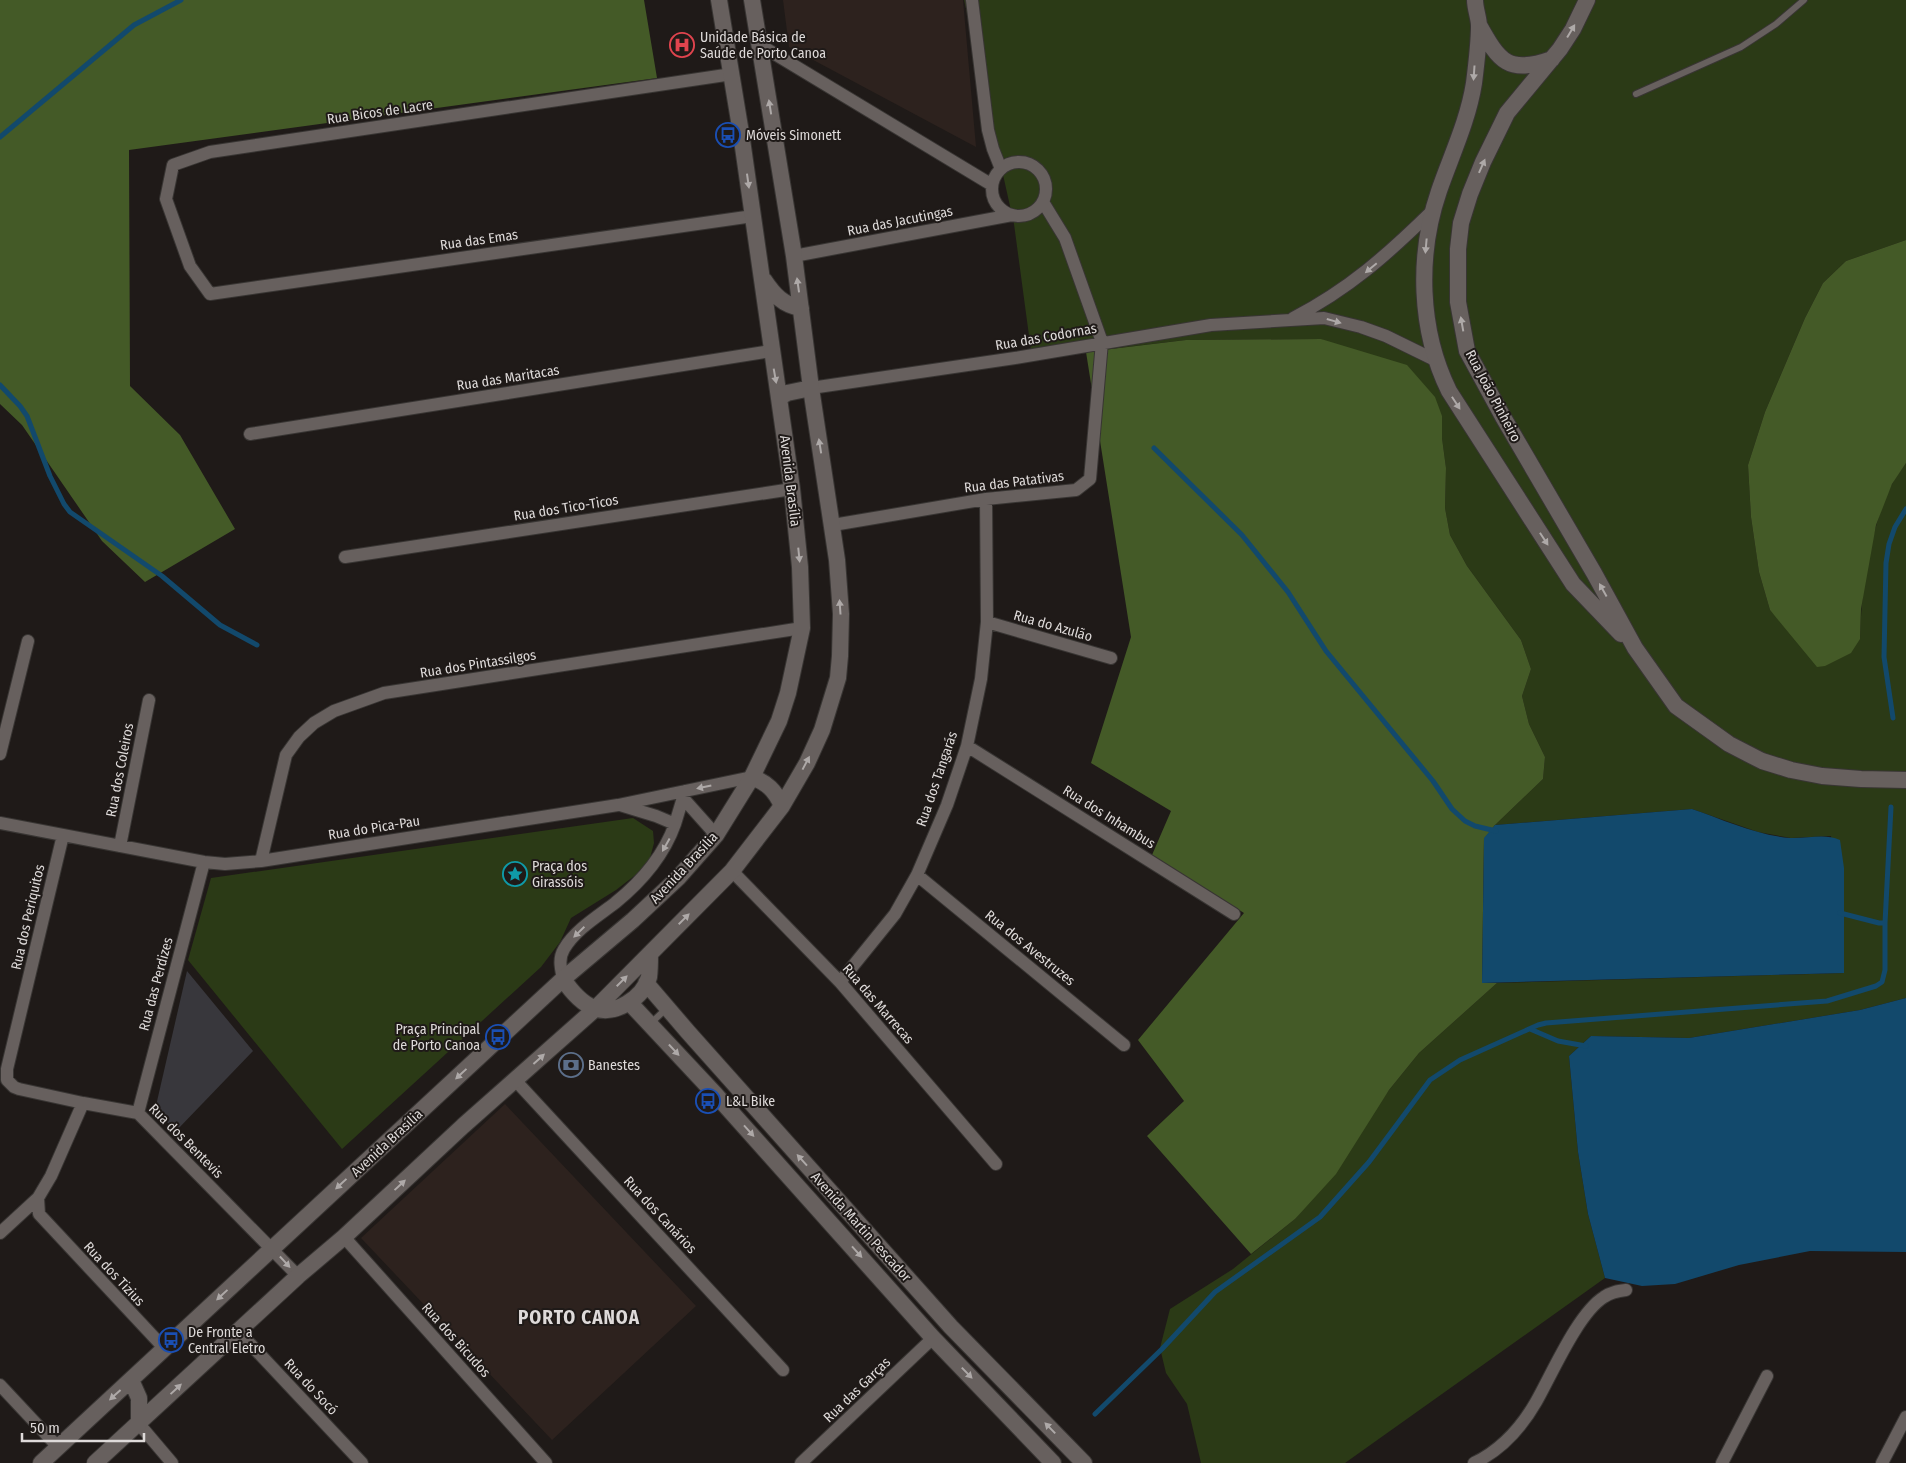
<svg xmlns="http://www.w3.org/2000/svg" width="1906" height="1463" font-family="'Fira Sans Condensed',sans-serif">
<rect width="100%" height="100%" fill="#1f1a18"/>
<path fill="#2d221e" d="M783,0H963L976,147L789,47Z
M505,1104L696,1306L552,1440L361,1238Z"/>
<path fill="#2b3a16" d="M964,0H1906V240L1846,261L1823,283L1805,318L1765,412L1748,465L1751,517L1759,572L1770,610L1793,635L1860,639C1861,590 1870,529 1891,486C1895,478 1901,470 1906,463V998L1860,1010L1689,1038L1591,1036L1569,1056L1578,1152L1588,1214L1605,1278L1345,1463H1201L1187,1404L1166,1373L1160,1348L1170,1309L1233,1269L1295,1219L1389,1090L1419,1053L1497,983L1844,973L1831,836L1791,838L1758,832L1692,809L1495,825L1543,779L1545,757L1529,724L1522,696L1531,669L1521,640L1467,566L1450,535L1445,508L1446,468L1442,438V416L1321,339L1186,340L1032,358L1014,224Z
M633,818L653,831L654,843L650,858L638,873L616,890L571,918L560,942L541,967L342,1149L188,960L211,878Z"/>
<path fill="#445a27" d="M0,0H644L657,78L129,150L130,386L180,435L235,529L145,582L102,541L22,425L0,404Z
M1906,240V463L1892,484L1876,525L1861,609L1860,639L1851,653L1825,666L1817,667L1770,610L1759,572L1751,517L1748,465L1765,412L1805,318L1823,283L1846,261Z
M1321,339L1407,365L1435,397L1442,416V438L1446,468L1445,508L1450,535L1467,566L1521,640L1531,669L1522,696L1529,724L1545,757L1543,779L1495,825L1484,839L1482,983H1497L1419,1053L1389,1090L1336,1174L1295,1219L1251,1254L1147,1136L1184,1101L1138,1040L1244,913L1152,855L1171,811L1091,763L1131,637L1086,352L1186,340Z"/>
<path fill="#12496c" d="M1692,809C1724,820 1756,835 1790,838C1807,839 1824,833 1840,840L1844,868V973L1482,983L1484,838L1495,825Z
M1906,998V1252L1810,1251L1739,1265L1675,1284L1642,1286L1605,1278L1588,1214L1578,1152L1569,1056L1591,1036L1689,1038L1860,1010Z"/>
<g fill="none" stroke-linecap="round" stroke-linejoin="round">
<path stroke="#12496c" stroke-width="5" d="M0,137L134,25L181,0
M0,385L20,406L27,416L50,476L64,504L70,512L162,576L220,625L257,645
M1154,448L1242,535L1288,592L1326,651L1433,781L1452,809L1465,821L1475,826L1496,831
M1893,718L1884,657L1886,563L1889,544L1895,527L1906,509
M1840,913L1879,923H1885
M1530,1029L1558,1041L1586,1046
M1095,1414L1162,1349L1215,1292L1320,1217L1369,1162L1430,1080L1460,1060L1538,1025L1546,1023L1827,1001L1876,986L1882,982L1885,970V923L1891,807"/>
</g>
<path fill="#38373c" d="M187,971L253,1051L176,1131L155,1110Z"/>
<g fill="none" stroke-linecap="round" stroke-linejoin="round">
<defs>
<path id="service" d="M1636,94L1741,47L1776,24L1804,0
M651,1023L667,1008"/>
<path id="minor" d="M972,0L988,130L993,149L1001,169
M760,45L992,185
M732,74L210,152L173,165L166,199L190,266L210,294L753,216
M992 189a27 27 0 1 1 54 0a27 27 0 1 1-54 0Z
M794,256L1012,215
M1293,318C1349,289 1387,255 1432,211
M811,388L1015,358L1211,325L1324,318L1361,327L1386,336L1437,361
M250,434L771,351
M833,525L986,499L1076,490L1090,479L1102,342L1065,238L1043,202
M345,557L792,489
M987,622L1111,658
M967,746L1234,914
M0,754L28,641
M683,798L716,835
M0,823L204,862L225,864L261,861L618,805L752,777
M675,824L685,791
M63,835L7,1069V1080L14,1087L19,1089L83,1103L138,1113L298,1276
M120,846L149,700
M261,861L286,755L299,737L314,723L334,711L384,693L802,628
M732,871L840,982L996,1164
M917,875L1124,1045
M563,979C561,969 558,959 564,949C575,930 598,916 615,903C641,882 664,855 675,824L656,816L620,805
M840,982L895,914L917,875L947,805L967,746L981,679L987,622L986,499
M515,1080L783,1370
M83,1103L51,1176L38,1198L39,1214L165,1349
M138,1113L204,862
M0,1233L38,1198
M344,1237L546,1463
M238,1331L362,1463
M0,1385L58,1447
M139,1424L172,1463
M801,1463L933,1338
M1474,1463C1501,1450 1521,1428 1536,1402C1552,1374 1578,1313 1604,1297C1611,1292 1618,1291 1626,1290
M1722,1463L1767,1376
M1882,1463L1906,1417"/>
<path id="tertiary" d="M1475,0C1475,9 1479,18 1479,26C1479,42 1476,67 1474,83C1468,121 1451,156 1439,191C1417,255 1419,330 1449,391L1573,584L1621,634
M1587,0L1573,29L1560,49L1507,113L1483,162L1470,194L1461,223L1458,249V302L1467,351L1503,417L1594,573L1635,648L1676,706L1729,744L1762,761L1791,770L1822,776L1861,779L1906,780
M1479,25C1499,61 1508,75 1552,59
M764,280C774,295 783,305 801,308
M779,398L787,393L811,388
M752,777C767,783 775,790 782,806
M563,979C571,991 581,1003 594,1008C615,1016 643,998 649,977C650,970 650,961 650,954
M646,983L688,1032L951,1327L1084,1463
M629,1002L716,1095L933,1338L1053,1463
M131,1380L139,1398V1424
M41,1463L563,979L633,920L678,878L716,835L752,777L779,721L788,693L802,628L800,567L792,489L741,133L719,0
M95,1463L298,1276L344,1237L463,1126L595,1009L732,871L782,806L807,763L822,730L838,678L840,656L841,614L837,560L811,388L794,256L752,0"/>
</defs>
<use href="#service" stroke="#383533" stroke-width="8"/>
<use href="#minor" stroke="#383533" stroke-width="14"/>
<use href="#tertiary" stroke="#383533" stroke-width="18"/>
<use href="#service" stroke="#67605e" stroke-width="6"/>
<use href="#minor" stroke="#67605e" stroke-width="12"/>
<use href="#tertiary" stroke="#67605e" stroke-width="16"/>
</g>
<defs><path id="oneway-solid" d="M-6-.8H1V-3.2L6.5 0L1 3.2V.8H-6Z" transform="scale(1.25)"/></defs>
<g fill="#aea9a8">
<use href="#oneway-solid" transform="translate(1571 31) rotate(-59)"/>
<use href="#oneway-solid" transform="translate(1474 73) rotate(94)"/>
<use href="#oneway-solid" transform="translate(770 107) rotate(-99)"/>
<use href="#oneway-solid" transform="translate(1482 166) rotate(-66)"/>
<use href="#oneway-solid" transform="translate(748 181) rotate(82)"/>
<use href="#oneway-solid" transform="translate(1426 246) rotate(95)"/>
<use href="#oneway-solid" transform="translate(1371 268) rotate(140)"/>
<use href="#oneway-solid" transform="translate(798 285) rotate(-98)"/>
<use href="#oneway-solid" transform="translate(1334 321) rotate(16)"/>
<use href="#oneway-solid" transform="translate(1462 324) rotate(-100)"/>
<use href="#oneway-solid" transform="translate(775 376) rotate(80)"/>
<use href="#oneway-solid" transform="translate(1456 403) rotate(57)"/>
<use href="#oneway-solid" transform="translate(820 446) rotate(-99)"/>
<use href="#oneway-solid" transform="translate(1544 539) rotate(57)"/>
<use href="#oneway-solid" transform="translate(799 555) rotate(84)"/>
<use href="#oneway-solid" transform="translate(1603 590) rotate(-119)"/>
<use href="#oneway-solid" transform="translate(840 607) rotate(-94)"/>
<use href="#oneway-solid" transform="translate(806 763) rotate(-62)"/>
<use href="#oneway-solid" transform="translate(704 787) rotate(168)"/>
<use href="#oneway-solid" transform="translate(666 845) rotate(119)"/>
<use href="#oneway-solid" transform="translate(684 919) rotate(-45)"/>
<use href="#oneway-solid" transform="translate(579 932) rotate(136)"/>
<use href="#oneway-solid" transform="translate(622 981) rotate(-45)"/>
<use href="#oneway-solid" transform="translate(674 1050) rotate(47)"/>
<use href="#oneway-solid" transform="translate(539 1059) rotate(-42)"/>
<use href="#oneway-solid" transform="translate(461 1074) rotate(137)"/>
<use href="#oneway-solid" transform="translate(749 1131) rotate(48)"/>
<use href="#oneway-solid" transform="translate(802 1160) rotate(-132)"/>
<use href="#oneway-solid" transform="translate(341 1184) rotate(137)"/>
<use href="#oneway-solid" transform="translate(400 1185) rotate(-43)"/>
<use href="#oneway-solid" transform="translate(857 1252) rotate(48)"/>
<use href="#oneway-solid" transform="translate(285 1262) rotate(47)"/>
<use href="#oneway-solid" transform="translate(222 1295) rotate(137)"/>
<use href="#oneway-solid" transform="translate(967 1373) rotate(46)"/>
<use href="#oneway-solid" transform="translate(176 1389) rotate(-43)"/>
<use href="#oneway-solid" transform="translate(115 1395) rotate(138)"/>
<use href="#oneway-solid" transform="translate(1050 1428) rotate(-134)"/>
</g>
<defs>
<symbol id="hospital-ring" viewBox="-11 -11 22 22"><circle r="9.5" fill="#1f1a18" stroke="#e0444e" stroke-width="1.5"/><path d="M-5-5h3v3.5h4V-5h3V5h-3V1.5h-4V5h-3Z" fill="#e0444e"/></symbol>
<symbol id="bus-ring" viewBox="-11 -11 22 22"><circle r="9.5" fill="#1f1a18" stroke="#1a4fb4" stroke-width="1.5"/><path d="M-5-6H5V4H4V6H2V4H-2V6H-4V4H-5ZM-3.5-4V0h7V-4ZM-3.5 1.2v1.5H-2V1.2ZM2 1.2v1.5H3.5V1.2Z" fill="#1a4fb4"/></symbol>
<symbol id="sight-ring" viewBox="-11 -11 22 22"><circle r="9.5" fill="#1f1a18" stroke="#0f9aa8" stroke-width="1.5"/><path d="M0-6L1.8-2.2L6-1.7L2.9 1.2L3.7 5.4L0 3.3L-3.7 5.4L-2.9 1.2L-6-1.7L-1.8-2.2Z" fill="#0f9aa8"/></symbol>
<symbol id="bank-ring" viewBox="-11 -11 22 22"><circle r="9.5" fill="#1f1a18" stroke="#5c6f8a" stroke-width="1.5"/><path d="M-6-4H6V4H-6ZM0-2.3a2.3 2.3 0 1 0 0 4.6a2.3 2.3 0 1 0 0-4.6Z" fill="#5c6f8a"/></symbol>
</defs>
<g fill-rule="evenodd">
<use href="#hospital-ring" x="668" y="31" width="28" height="28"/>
<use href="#bus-ring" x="714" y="121" width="28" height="28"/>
<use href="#sight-ring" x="501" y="860" width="28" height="28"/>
<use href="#bus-ring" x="484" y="1023" width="28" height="28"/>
<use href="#bank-ring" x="557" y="1051" width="28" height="28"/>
<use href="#bus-ring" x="694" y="1087" width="28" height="28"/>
<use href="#bus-ring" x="157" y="1326" width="28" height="28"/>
</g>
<g text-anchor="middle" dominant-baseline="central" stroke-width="4" stroke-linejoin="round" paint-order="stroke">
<g font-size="14" fill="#dedad9" stroke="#1f1a18" text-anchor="start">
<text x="700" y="37">Unidade Básica de<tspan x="700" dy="16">Saúde de Porto Canoa</tspan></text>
<text x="746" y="135">Móveis Simonett</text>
<text x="532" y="866">Praça dos<tspan x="532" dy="16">Girassóis</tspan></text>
<text x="480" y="1029" text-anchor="end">Praça Principal<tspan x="480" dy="16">de Porto Canoa</tspan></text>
<text x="588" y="1065">Banestes</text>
<text x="726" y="1101">L&amp;L Bike</text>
<text x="188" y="1332">De Fronte a<tspan x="188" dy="16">Central Eletro</tspan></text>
</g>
<g font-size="14" fill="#dedad9" stroke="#1f1a18">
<text transform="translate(380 112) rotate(-8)">Rua Bicos de Lacre</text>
<text transform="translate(900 221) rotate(-11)">Rua das Jacutingas</text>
<text transform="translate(479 240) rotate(-8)">Rua das Emas</text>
<text transform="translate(1046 337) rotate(-10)">Rua das Codornas</text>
<text transform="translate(508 378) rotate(-9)">Rua das Maritacas</text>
<text transform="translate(1493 396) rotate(62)">Rua João Pinheiro</text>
<text transform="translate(790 481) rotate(83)">Avenida Brasília</text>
<text transform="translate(1014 482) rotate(-7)">Rua das Patativas</text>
<text transform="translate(566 508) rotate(-9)">Rua dos Tico-Ticos</text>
<text transform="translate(1053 626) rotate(16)">Rua do Azulão</text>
<text transform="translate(478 664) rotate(-9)">Rua dos Pintassilgos</text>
<text transform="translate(120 770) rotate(-79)">Rua dos Coleiros</text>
<text transform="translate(937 779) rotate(-71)">Rua dos Tangarás</text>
<text transform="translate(1109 817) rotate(32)">Rua dos Inhambus</text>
<text transform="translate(374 828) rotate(-9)">Rua do Pica-Pau</text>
<text transform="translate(684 868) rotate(-47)">Avenida Brasília</text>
<text transform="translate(28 917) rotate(-77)">Rua dos Periquitos</text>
<text transform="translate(1030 948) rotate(39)">Rua dos Avestruzes</text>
<text transform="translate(156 984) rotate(-75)">Rua das Perdizes</text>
<text transform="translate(878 1004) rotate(49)">Rua das Marrecas</text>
<text transform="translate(186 1141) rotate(45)">Rua dos Bentevis</text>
<text transform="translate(387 1143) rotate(-43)">Avenida Brasília</text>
<text transform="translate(660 1215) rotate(47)">Rua dos Canários</text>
<text transform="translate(861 1227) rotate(48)">Avenida Martin Pescador</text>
<text transform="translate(114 1274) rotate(47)">Rua dos Tizius</text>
<text transform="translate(456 1340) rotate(48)">Rua dos Bicudos</text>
<text transform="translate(311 1387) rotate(47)">Rua do Socó</text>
<text transform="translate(857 1390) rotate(-44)">Rua das Garças</text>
</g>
<g font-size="19" font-weight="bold" letter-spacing="1" fill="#dedad9" stroke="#1f1a18">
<text x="579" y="1317">PORTO CANOA</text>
</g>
</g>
<path d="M22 1433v8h122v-8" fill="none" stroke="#dedad9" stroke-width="2.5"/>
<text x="30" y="1433" font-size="15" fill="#dedad9" stroke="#1f1a18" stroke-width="4" paint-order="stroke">50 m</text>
</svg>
